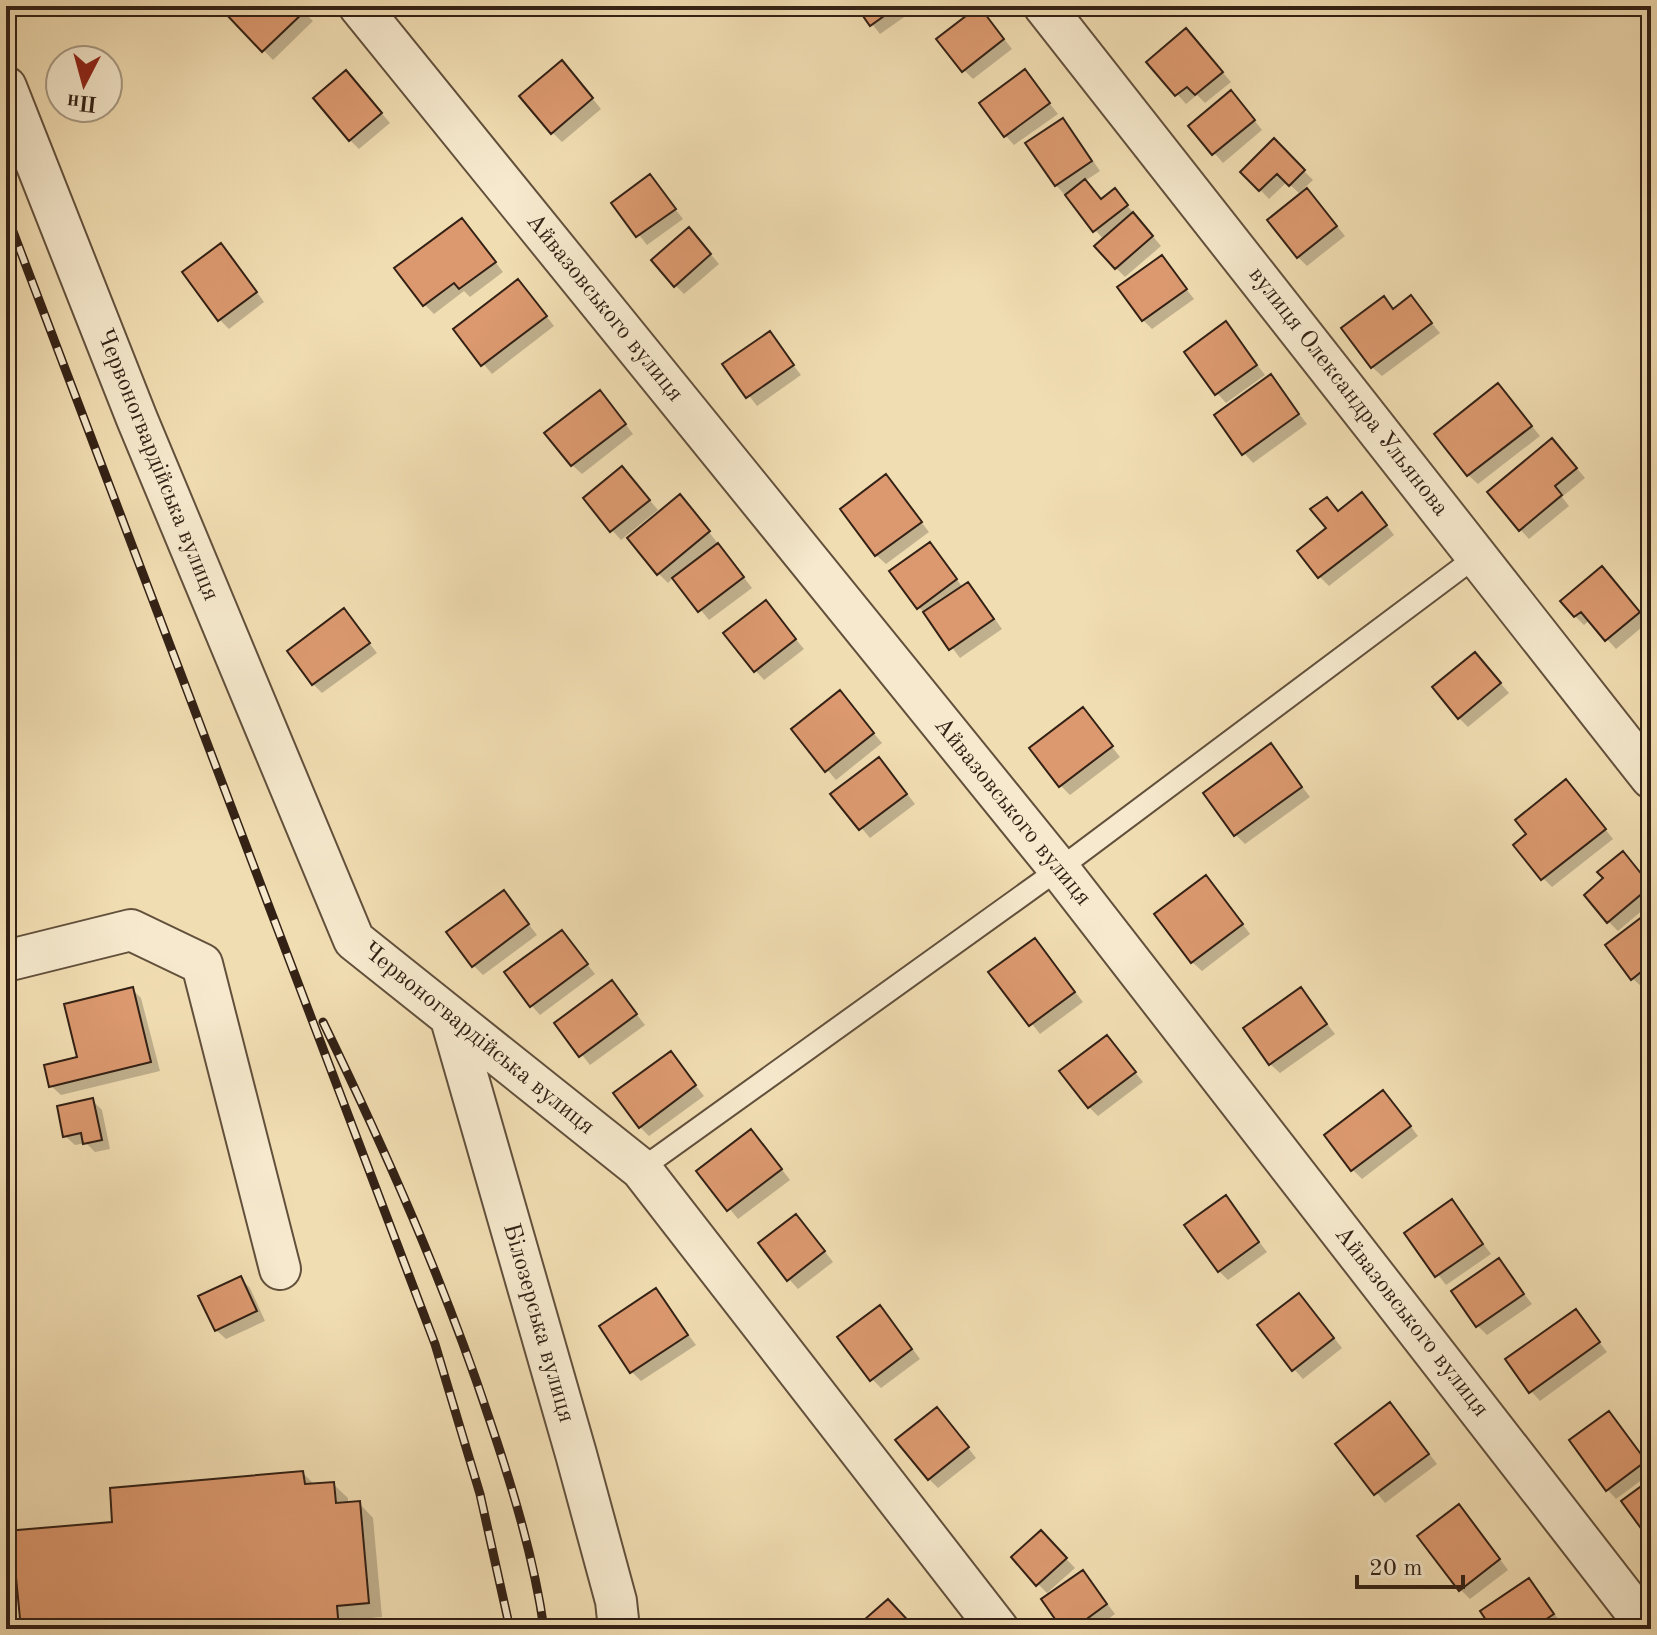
<svg xmlns="http://www.w3.org/2000/svg" width="1657" height="1635" font-family="'Old Standard TT',serif">
<rect width="100%" height="100%" fill="#f1ddb2"/>
<filter id="stains"><feTurbulence type="fractalNoise" baseFrequency=".0025" numOctaves="4"/><feColorMatrix values="0 0 0 0 .2 0 0 0 0 .09 0 0 0 0 .02 0 0 0 .5 -.17"/></filter>
<radialGradient id="worn" r=".72"><stop offset=".6" stop-color="#630" stop-opacity="0"/><stop offset="1" stop-color="#630" stop-opacity=".3"/></radialGradient>
<path fill="#0003" d="M225,6H298L313,21L273,60L227,13L230,11Z
M858,6H920L880,34Z
M988,18L1012,49L973,79L964,70Z
M1195,40L1231,82L1205,103L1197,95L1186,104L1149,62Z
M571,72L601,109L562,142L552,132Z
M1025,72L1058,114L1014,145L1005,135Z
M355,82L390,123L359,149L350,140Z
M1240,102L1262,130L1223,163L1191,126Z
M1063,120L1072,130L1100,171L1085,181L1102,201L1115,191L1161,246L1125,277L1116,268L1104,240L1056,185Z
M1274,141L1313,180L1299,193L1287,182L1269,199L1243,172Z
M650,177L683,219L647,245L614,203Z
M1316,200L1345,236L1307,266L1298,257Z
M471,230L503,272L470,297L464,291L434,314L425,305Z
M698,239L719,264L684,294L675,285Z
M230,255L264,302L229,329L219,319Z
M1162,258L1194,299L1152,329L1143,320Z
M527,291L554,326L492,374L455,330Z
M1411,298L1440,333L1382,376L1372,367L1383,299L1394,310Z
M1226,324L1265,375L1226,403L1217,393Z
M769,334L801,375L757,406L725,365Z
M1270,377L1307,424L1253,463L1244,453Z
M1498,385L1540,436L1478,484L1468,475Z
M609,402L633,434L582,474L572,465Z
M1562,450L1585,478L1562,497L1569,506L1529,539L1520,529Z
M886,476L929,532L886,564L876,555Z
M631,478L658,510L621,540L612,530Z
M1371,504L1394,535L1329,586L1320,577L1329,529L1339,513Z
M689,506L752,588L709,620L674,577L668,583L658,573Z
M939,554L963,588L968,584L977,594L1002,629L960,658L928,616L918,607Z
M1611,578L1648,622L1616,649L1590,620L1584,625L1575,616Z
M766,603L804,649L764,680L755,670Z
M344,611L377,653L322,693L313,684Z
M1484,664L1509,693L1468,727L1459,718Z
M840,693L882,743L836,780L794,730Z
M1083,710L1120,757L1070,795L1060,785Z
M1271,746L1310,797L1245,844L1236,835Z
M888,769L915,804L870,838L833,794Z
M1575,791L1613,839L1552,887L1543,878Z
M1632,863L1651,885V903L1618,931L1608,921Z
M1215,887L1250,934L1202,971L1192,962Z
M504,892L537,935L483,975L473,965Z
M1651,912V980L1642,987L1632,978Z
M562,932L595,974L540,1015L531,1005Z
M1035,940L1083,1002L1040,1034L991,972Z
M612,983L645,1025L590,1065L557,1023Z
M132,989L141,998L160,1071L61,1095L51,1086L79,1058Z
M1301,990L1335,1034L1280,1073L1270,1064Z
M1107,1037L1143,1082L1098,1116L1089,1107Z
M671,1054L704,1096L649,1136L640,1127Z
M92,1100L102,1110L110,1149L95,1152L86,1143L75,1145L65,1136Z
M1392,1102L1418,1136L1362,1179L1353,1170Z
M760,1141L790,1180L738,1219L699,1171Z
M1225,1198L1267,1252L1228,1280L1219,1271Z
M1452,1202L1491,1254L1446,1285L1407,1234Z
M805,1226L833,1262L798,1289L789,1279Z
M1498,1260L1532,1304L1487,1335L1478,1326Z
M241,1279L250,1288L265,1321L226,1339L216,1330Z
M656,1291L696,1345L641,1381L632,1372L602,1327Z
M1308,1305L1342,1348L1303,1379L1294,1369Z
M1575,1311L1607,1352L1540,1401L1531,1391Z
M889,1317L920,1359L881,1388L872,1379Z
M1609,1413L1651,1468V1473L1616,1499L1607,1489Z
M1399,1414L1437,1464L1385,1503L1338,1445Z
M946,1419L976,1458L938,1488L929,1479Z
M303,1473L315,1485L333,1484L348,1498V1504L359,1503L373,1518L382,1617L350,1620L351,1629H23L19,1582L6,1583V1533L114,1524Z
M1468,1516L1508,1570L1470,1599L1460,1589Z
M1050,1542L1075,1568L1047,1593L1038,1584Z
M1083,1572L1115,1614L1095,1629H1065Z
M1529,1580L1562,1624L1554,1629H1494Z"/>
<path fill="#dc996f" stroke="#332115" stroke-width="2" d="M232,6H300L305,11L262,52L225,13Z
M856,6H898L870,26Z
M979,6L1004,39L962,72L936,39Z
M1186,28L1223,72L1195,95L1187,87L1175,96L1146,62Z
M562,60L593,98L551,134L519,96Z
M1025,69L1050,103L1004,137L979,103Z
M346,70L382,113L349,141L313,98Z
M1231,90L1255,120L1212,155L1188,126Z
M1063,118L1092,161L1055,186L1025,143Z
M1274,138L1305,170L1289,186L1277,174L1259,191L1240,172Z
M650,174L676,209L636,237L611,203Z
M1085,179L1101,199L1115,188L1128,205L1093,232L1065,195Z
M1307,188L1337,226L1297,258L1267,220Z
M1133,212L1153,236L1115,269L1094,246Z
M462,218L496,262L459,289L454,283L423,306L394,268Z
M689,227L711,254L674,287L651,260Z
M221,243L257,292L218,321L182,272Z
M1162,255L1187,289L1142,321L1117,287Z
M518,279L547,316L481,366L453,329Z
M1411,295L1432,323L1371,368L1341,328L1384,296L1393,309Z
M1226,321L1257,365L1215,395L1184,352Z
M770,331L794,365L746,398L722,364Z
M1271,374L1299,414L1242,455L1214,415Z
M1498,383L1532,426L1467,476L1434,434Z
M600,390L626,424L571,466L544,433Z
M1552,438L1577,468L1555,486L1562,495L1519,531L1487,492Z
M622,466L650,500L610,532L583,498Z
M886,474L922,522L875,556L840,509Z
M1362,492L1387,525L1318,578L1297,551L1326,528L1310,509L1327,497L1338,511Z
M680,494L710,531L657,575L627,538Z
M930,542L957,579L917,609L889,571Z
M718,543L744,577L698,612L672,578Z
M1602,566L1640,612L1605,641L1581,612L1574,617L1560,601Z
M968,582L994,619L949,650L923,612Z
M766,600L796,639L754,672L723,633Z
M344,608L370,643L312,685L287,651Z
M1475,652L1501,683L1458,719L1432,687Z
M840,690L874,733L825,772L791,729Z
M1083,707L1113,746L1059,787L1029,748Z
M1271,743L1302,787L1234,836L1203,793Z
M879,757L907,794L859,830L830,794Z
M1566,779L1606,829L1541,880L1513,845L1526,834L1515,820Z
M1623,851L1651,886L1607,923L1584,895L1603,878L1597,872Z
M1206,875L1243,924L1191,963L1154,914Z
M504,890L529,924L472,967L446,932Z
M1651,910V964L1631,980L1605,945Z
M562,930L588,964L530,1007L504,972Z
M1035,938L1075,992L1029,1026L988,972Z
M612,980L637,1014L579,1057L554,1023Z
M133,987L151,1062L49,1087L44,1065L77,1057L64,1004Z
M1301,987L1327,1024L1269,1065L1243,1028Z
M1107,1035L1136,1072L1088,1108L1059,1071Z
M671,1051L696,1085L639,1128L613,1093Z
M1383,1090L1411,1126L1351,1171L1324,1135Z
M93,1098L102,1140L83,1144L81,1133L63,1137L57,1106Z
M751,1129L782,1169L727,1211L696,1171Z
M1226,1195L1259,1242L1218,1272L1184,1225Z
M1452,1199L1483,1244L1435,1277L1404,1233Z
M796,1214L825,1251L787,1281L758,1243Z
M1499,1258L1524,1294L1476,1327L1451,1291Z
M241,1276L257,1311L215,1331L198,1296Z
M656,1288L688,1335L630,1373L599,1326Z
M1299,1293L1334,1338L1292,1371L1257,1325Z
M880,1305L912,1349L870,1381L837,1337Z
M1576,1309L1600,1342L1529,1393L1505,1359Z
M1390,1402L1429,1454L1374,1495L1335,1444Z
M937,1407L969,1447L928,1480L895,1440Z
M1609,1411L1646,1461L1606,1491L1569,1440Z
M303,1471L305,1484L334,1482L336,1503L360,1501L369,1603L337,1606L339,1629H21L15,1567L6,1568V1531L112,1522L110,1488Z
M1651,1479V1542L1621,1501Z
M1459,1504L1500,1559L1459,1591L1417,1536Z
M1041,1530L1067,1558L1036,1586L1011,1557Z
M1083,1570L1107,1604L1073,1629H1062L1041,1599Z
M1529,1578L1554,1614L1531,1629H1492L1480,1611Z
M888,1599L916,1629H858L856,1627Z"/>
<g fill="none" stroke-linecap="round" stroke-linejoin="round">
<defs>
<path id="lane" d="M641,1169L1059,869L1477,556"/>
<path id="street" d="M359,6L1059,869L1649,1629
M1044,6L1651,778
M6,87L137,419L354,940L641,1169L998,1629
M6,961L131,930L202,964L280,1269
M451,1019L576,1454L616,1601L619,1629"/>
</defs>
<use href="#lane" stroke="#62503c" stroke-width="24"/>
<use href="#street" stroke="#62503c" stroke-width="44"/>
<use href="#lane" stroke="#f6e9cd" stroke-width="20"/>
<use href="#street" stroke="#f6e9cd" stroke-width="40"/>
<defs>
<path id="rail" d="M6,213L435,1344L480,1494L510,1629
M323,1022C386,1152 444,1282 489,1418C512,1486 534,1558 544,1629"/>
</defs>
<use href="#rail" stroke="#332115" stroke-width="9"/>
<use href="#rail" stroke="#f6e9cd" stroke-width="6" stroke-dasharray="18" stroke-linecap="butt"/>
</g>
<g text-anchor="middle" dominant-baseline="central" stroke-width="6" stroke-linejoin="round" paint-order="stroke">
<g font-size="24" fill="#332115" stroke="#f6e9cd">
<text transform="translate(604 308) rotate(51)">Айвазовського вулиця</text>
<text transform="translate(1348 392) rotate(52)">вулиця Олександра Ульянова</text>
<text transform="translate(157 465) rotate(68)">Червоногвардійська вулиця</text>
<text transform="translate(1012 812) rotate(51)">Айвазовського вулиця</text>
<text transform="translate(478 1039) rotate(39)">Червоногвардійська вулиця</text>
<text transform="translate(1411 1322) rotate(52)">Айвазовського вулиця</text>
<text transform="translate(538 1323) rotate(74)">Білозерська вулиця</text>
</g>
</g>
<rect width="1657" height="1635" fill="none" stroke="#f1ddb2" stroke-width="32"/>
<rect x="8" y="8" width="1641" height="1619" fill="none" stroke="#332115" stroke-width="4"/>
<rect x="16" y="16" width="1625" height="1603" fill="none" stroke="#332115" stroke-width="2"/>
<g transform="translate(84 84) rotate(186)"><circle r="38" fill="#f6e9cd" stroke="#a89983" stroke-width="2"/>
<path d="M0-6L14 30L0 20L-14 30Z" fill="#8f2418"/>
<text y="-12" font-size="22" font-weight="bold" text-anchor="middle" fill="#332115">Пн</text>
</g>
<path d="M1357 1575v12h106v-12" fill="none" stroke="#332115" stroke-width="4"/>
<text x="1369" y="1575" font-size="24" fill="#332115" stroke="#f6e9cd" stroke-width="6" paint-order="stroke">20 m</text>
<rect width="100%" height="100%" filter="url(#stains)"/>
<rect width="100%" height="100%" fill="url(#worn)"/>
</svg>
